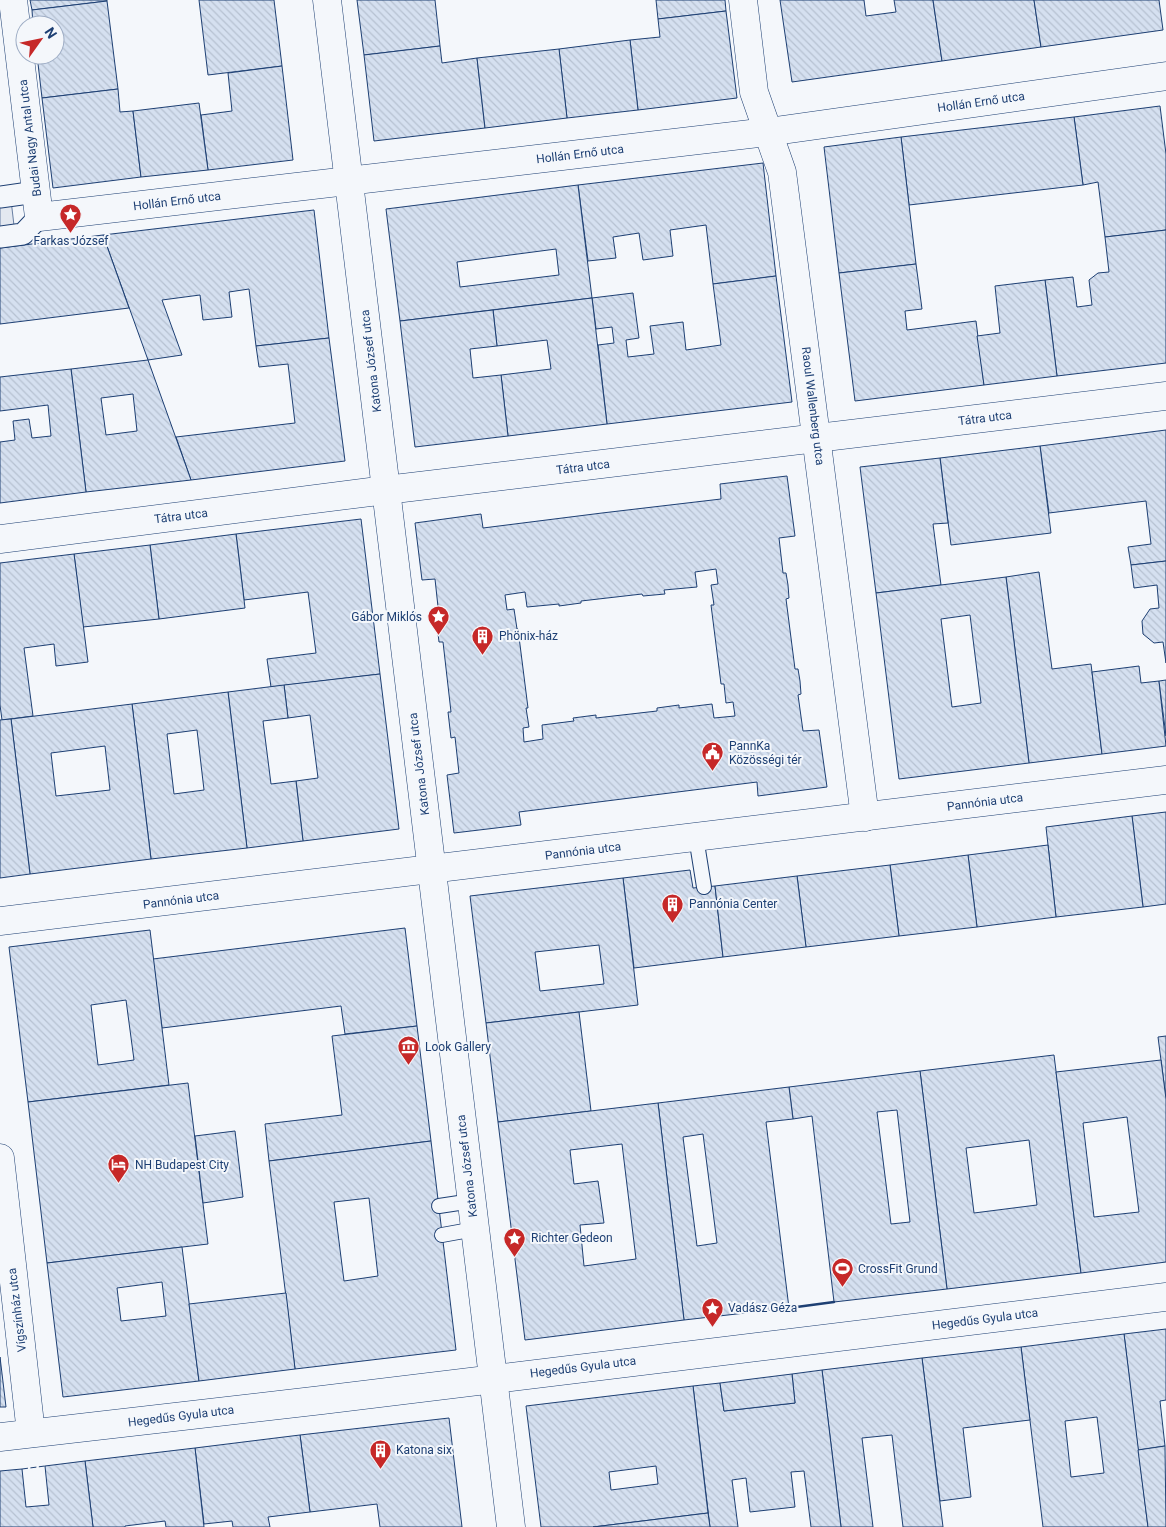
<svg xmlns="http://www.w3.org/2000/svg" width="1166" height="1527" font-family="Roboto,sans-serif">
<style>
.parking{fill:#e3e8f0;stroke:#687fa3}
.building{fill:url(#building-back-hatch);stroke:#1d3f73;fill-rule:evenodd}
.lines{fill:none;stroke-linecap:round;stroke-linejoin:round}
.service-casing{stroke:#1d3f73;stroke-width:16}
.pedestrian-casing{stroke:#1d3f73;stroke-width:23}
.minor-casing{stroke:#1d3f73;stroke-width:29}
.service{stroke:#f4f7fb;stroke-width:14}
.pedestrian{stroke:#f4f7fb;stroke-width:21}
.minor{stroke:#f4f7fb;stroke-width:28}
.fence{stroke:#1d3f73;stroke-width:1;stroke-dasharray:6 2.5;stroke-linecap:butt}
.wall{stroke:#1d3f73;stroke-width:2.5}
.labels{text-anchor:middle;stroke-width:4;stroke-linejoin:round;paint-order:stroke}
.street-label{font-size:12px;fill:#1d3f73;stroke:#f4f7fb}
.poi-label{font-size:12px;fill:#1d3f73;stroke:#f4f7fb;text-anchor:start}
</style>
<defs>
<pattern id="building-back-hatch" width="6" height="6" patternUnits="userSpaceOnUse" patternTransform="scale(1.25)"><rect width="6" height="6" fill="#d5e0f0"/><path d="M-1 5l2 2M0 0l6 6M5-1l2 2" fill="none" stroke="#b6c1d1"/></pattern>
</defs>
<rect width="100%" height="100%" fill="#f4f7fb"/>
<path class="parking" d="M11 200 15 234 0 236V201Z"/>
<g class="building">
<path d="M30 0H107V1L32 10Z"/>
<path d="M199 0H274L282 66 208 75Z"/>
<path d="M357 0H435L440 46 364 55Z"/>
<path d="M656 0H725L726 11 658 19Z"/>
<path d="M780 0H864L866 16 896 12 894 0H933L942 61 792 82Z"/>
<path d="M933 0H1034L1041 47 942 61Z"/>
<path d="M1034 0H1159L1163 30 1041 47Z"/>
<path d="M107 1 118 89 42 98 37 55H55V25H33L32 10Z"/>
<path d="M726 11 737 98 638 110 630 40 660 37 658 19Z"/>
<path d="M630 40 638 110 567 118 559 49Z"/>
<path d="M440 46 442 63 477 58 485 128 374 141 364 55Z"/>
<path d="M559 49 567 118 485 128 477 58Z"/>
<path d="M282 66 293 160 208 170 201 115 232 111 228 73Z"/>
<path d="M118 89 120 112 133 111 141 177 53 188 42 98Z"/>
<path d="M199 103 208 170 141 177 133 111Z"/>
<path d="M1160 106 1166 154V230L1105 237 1098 182 1083 185 1074 117Z"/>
<path d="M1074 117 1083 185 909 205 901 137Z"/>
<path d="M901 137 916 264 839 273 824 147Z"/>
<path d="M763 163 776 276 713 284 706 225 670 230 673 256 643 260 639 233 613 237 616 258 588 261 578 185Z"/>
<path d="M578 185 592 298 400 321 386 209ZM556 249 559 275 460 287 457 262Z"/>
<path d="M314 210 329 338 256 346 249 289 229 292 232 317 203 320 200 295 162 300 182 355 148 360 103 235Z"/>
<path d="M1166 230V363L1057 376 1045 280 1073 277 1077 307 1092 305 1089 280 1098 273 1109 272 1105 237Z"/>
<path d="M103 235 129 308 0 324V248Z"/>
<path d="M916 264 922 309 905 311 907 330 976 321 984 385 855 401 839 273Z"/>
<path d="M776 276 792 402 607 424 598 345 614 343 612 327 596 329 592 298 633 293 639 338 626 340 628 357 654 354 650 326 683 322 686 350 721 345 713 284Z"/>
<path d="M1045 280 1057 376 984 385 977 336 1000 333 995 286Z"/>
<path d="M592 298 607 424 508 436 501 375 551 369 547 340 497 346 493 310Z"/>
<path d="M493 310 497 346 470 349 473 378 501 375 508 436 415 447 400 321Z"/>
<path d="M329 338 345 461 191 480 176 437 295 423 288 364 259 367 256 346Z"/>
<path d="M148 360 191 480 86 492 71 369ZM133 394 137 431 106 435 101 398Z"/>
<path d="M71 369 86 492 0 503V442L15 440 13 421 29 419 32 438 51 436 48 405 0 411V377Z"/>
<path d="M1166 430V561L1131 565 1128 547 1151 544 1146 501 1049 513 1040 446Z"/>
<path d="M1040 446 1051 533 951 545 940 458Z"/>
<path d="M940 458 948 523 933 524 941 585 876 593 860 467Z"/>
<path d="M787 476 795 536 779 538 783 573H786L788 585 789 598 786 599 795 669H798L800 681 801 694 798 695 803 731 819 730 827 787 758 796 757 782 519 812 521 825 454 833 447 775 459 773 455 737 451 738 448 712H451L443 642H439L436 616H439L435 579 422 580 415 523 481 514 483 528 602 513 721 499 720 484ZM716 569 718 584 711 585 714 605H711L721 684H724L726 703 733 702 735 716 714 718 712 704 679 708V705L657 708V711L596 718V715L573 718 574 721 542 725 543 739 524 742 523 728 529 727 526 708H528L518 629H517L514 609 507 610 505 595 525 592 527 607 559 604V606L581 603V601L642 594 643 596 665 594 664 590 697 587 695 572Z"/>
<path d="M361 519 380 674 271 687 267 659 316 653 308 592 244 600 236 534Z"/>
<path d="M236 534 245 608 159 619 150 545Z"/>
<path d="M150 545 159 619 83 627 74 554Z"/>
<path d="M74 554 88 662 56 666 54 644 24 648 33 716 2 720 0 705V563Z"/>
<path d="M1166 561V663L1163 642 1154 643 1143 634 1142 621 1150 609 1159 608 1157 585 1134 588 1131 565Z"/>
<path d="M1039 572 1052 669 1091 664 1102 754 1029 763 1006 577Z"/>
<path d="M1006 577 1029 763 899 779 876 593ZM970 615 981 703 952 707 941 619Z"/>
<path d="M1139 666 1141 683 1159 681 1166 746 1102 754 1092 672Z"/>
<path d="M380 674 399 829 303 841 296 781 318 778 310 715 288 718 284 685Z"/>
<path d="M1166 680V736L1159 681Z"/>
<path d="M284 685 288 718 263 721 271 784 296 781 303 841 247 848 228 692Z"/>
<path d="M228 692 247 848 151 859 132 704ZM197 730 204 790 174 794 167 734Z"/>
<path d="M132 704 151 859 30 874 11 719ZM105 746 110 790 56 796 51 753Z"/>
<path d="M11 719 30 874 0 878V720Z"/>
<path d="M1166 812V904L1143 907 1132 816Z"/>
<path d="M1132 816 1143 907 1056 917 1046 827Z"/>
<path d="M1048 845 1056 917 977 927 968 855Z"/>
<path d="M968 855 977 927 899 936 890 865Z"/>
<path d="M890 865 899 936 806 947 797 876Z"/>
<path d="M690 870 693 888 715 886 723 957 634 968 623 878Z"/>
<path d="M797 876 806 947 723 957 715 886Z"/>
<path d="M623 878 638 1005 486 1023 470 896ZM599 945 604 984 540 991 535 952Z"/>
<path d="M405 928 417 1026 345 1034 341 1006 162 1028 153 959Z"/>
<path d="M150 930 169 1085 28 1102 9 947ZM126 1000 134 1060 98 1065 91 1005Z"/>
<path d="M579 1012 591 1111 498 1122 486 1023Z"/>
<path d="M417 1026 431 1141 269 1161 265 1124 342 1115 332 1036Z"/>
<path d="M1166 1036V1099L1158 1037Z"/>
<path d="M1054 1055 1081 1273 947 1289 920 1071ZM1029 1140 1037 1205 974 1213 966 1148Z"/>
<path d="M1161 1060 1166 1099V1262L1081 1273 1056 1072ZM1127 1117 1139 1212 1094 1217 1083 1123Z"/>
<path d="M920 1071 947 1289 834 1302 812 1116 793 1119 789 1087ZM897 1110 910 1222 891 1224 877 1112Z"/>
<path d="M188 1083 208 1244 47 1263 28 1102Z"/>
<path d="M789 1087 793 1119 766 1122 789 1308 684 1320 658 1103ZM703 1134 717 1243 697 1246 683 1137Z"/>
<path d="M658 1103 684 1320 525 1340 498 1122ZM622 1144 636 1259 584 1266 580 1225 604 1223 598 1181 574 1184 570 1150Z"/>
<path d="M235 1131 243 1197 203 1203 195 1136Z"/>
<path d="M431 1141 456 1350 295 1369 269 1161ZM369 1198 378 1276 344 1281 334 1202Z"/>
<path d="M182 1247 199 1381 63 1397 47 1263ZM162 1282 166 1316 121 1321 117 1288Z"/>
<path d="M286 1293 295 1369 199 1381 189 1304Z"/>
<path d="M1166 1329V1400L1160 1401 1165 1446 1138 1450 1124 1334Z"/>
<path d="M1124 1334 1148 1527H1043L1021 1347ZM1097 1417 1104 1473 1071 1477 1065 1421Z"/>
<path d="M1021 1347 1030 1420 963 1428 971 1497 940 1501 922 1358Z"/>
<path d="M0 1357 6 1407H0Z"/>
<path d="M922 1358 943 1527H903L892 1435 862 1438 873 1527H841L822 1370Z"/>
<path d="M822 1370 841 1527H811L804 1471 791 1472 795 1507 750 1512 746 1478 732 1480 738 1527H710L693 1386 720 1383 724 1411 795 1403 792 1374Z"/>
<path d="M792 1374 795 1403 724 1411 720 1383Z"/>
<path d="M693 1386 708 1513 593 1527H541L526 1406ZM656 1466 658 1484 611 1490 609 1472Z"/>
<path d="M449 1418 462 1527H380L377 1504 310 1512 300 1435Z"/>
<path d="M300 1435 310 1512 268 1517 270 1527H233L232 1521 204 1524 195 1448Z"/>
<path d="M1165 1446 1166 1527H1148L1138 1450Z"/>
<path d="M195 1448 204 1527H166L165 1521 125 1526V1527H93L85 1461Z"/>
<path d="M85 1461 93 1527H0V1471L22 1469 26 1507 49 1505 45 1466Z"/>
<path d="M708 1513 710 1527H593Z"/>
</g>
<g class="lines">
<defs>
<g id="service">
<path d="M696 837 704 887"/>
<path d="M439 1206 472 1201"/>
<path d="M442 1235 475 1229"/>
</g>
<g id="pedestrian">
<path d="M0 197 36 192"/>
<path d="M0 237 23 234 39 217"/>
</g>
<g id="minor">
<path d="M13 0 39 217 768 132 1166 76"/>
<path d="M327 0 511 1527"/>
<path d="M743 0 754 92 782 172 865 817"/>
<path d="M0 539 386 490 1166 396"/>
<path d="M0 921 1166 780"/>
<path d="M0 1158 31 1433"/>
<path d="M0 1437 322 1400 1166 1297"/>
</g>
</defs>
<use href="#service" class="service-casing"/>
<use href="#pedestrian" class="pedestrian-casing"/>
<use href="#minor" class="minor-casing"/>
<use href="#service" class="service"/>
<use href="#pedestrian" class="pedestrian"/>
<use href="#minor" class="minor"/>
<path class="fence" d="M22 1469 45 1466"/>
<path class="wall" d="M789 1308 834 1302"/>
</g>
<defs>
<symbol id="sight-pin" viewBox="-11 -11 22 30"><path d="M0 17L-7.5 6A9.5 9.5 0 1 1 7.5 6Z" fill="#c62828" stroke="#f4f7fb"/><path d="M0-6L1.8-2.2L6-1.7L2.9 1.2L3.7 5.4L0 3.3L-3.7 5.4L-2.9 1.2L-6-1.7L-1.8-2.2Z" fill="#fff"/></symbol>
<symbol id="building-pin" viewBox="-11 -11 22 30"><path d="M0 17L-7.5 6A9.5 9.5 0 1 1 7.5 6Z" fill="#c62828" stroke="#f4f7fb"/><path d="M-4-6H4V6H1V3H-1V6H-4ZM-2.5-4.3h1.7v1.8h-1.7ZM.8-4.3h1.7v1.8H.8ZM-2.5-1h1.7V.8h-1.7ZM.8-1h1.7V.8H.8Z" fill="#fff"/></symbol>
<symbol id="civic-pin" viewBox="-11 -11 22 30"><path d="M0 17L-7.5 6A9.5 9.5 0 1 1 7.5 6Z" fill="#c62828" stroke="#f4f7fb"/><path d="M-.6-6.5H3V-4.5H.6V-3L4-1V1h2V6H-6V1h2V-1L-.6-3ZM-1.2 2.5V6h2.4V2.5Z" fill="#fff"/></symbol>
<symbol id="museum-pin" viewBox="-11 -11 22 30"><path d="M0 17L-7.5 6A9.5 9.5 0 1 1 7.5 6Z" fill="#c62828" stroke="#f4f7fb"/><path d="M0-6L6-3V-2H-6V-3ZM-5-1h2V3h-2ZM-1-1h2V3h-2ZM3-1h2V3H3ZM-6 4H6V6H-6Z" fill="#fff"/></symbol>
<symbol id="hotel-pin" viewBox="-11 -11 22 30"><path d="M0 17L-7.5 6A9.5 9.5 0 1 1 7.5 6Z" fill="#c62828" stroke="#f4f7fb"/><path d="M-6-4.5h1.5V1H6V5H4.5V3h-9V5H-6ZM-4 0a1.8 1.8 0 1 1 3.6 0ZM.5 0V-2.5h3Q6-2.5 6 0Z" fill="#fff"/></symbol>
<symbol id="stadium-pin" viewBox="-11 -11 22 30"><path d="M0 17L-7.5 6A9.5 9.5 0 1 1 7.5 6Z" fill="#c62828" stroke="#f4f7fb"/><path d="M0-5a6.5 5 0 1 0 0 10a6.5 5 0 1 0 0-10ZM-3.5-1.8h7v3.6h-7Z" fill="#fff"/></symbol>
</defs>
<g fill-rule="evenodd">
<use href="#sight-pin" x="58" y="202" width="25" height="34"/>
<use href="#sight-pin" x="426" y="604" width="25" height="34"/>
<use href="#building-pin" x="470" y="624" width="25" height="34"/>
<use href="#civic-pin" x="700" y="740" width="25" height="34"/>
<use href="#building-pin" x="660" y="892" width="25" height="34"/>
<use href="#museum-pin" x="396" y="1034" width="25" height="34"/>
<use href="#hotel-pin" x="106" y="1152" width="25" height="34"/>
<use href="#sight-pin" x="502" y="1226" width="25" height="34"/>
<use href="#stadium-pin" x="830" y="1256" width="25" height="34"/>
<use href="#sight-pin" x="700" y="1296" width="25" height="34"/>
<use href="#building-pin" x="368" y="1438" width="25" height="34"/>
</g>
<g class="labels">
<g class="street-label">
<text transform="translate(981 102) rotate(-8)" y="4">Hollán Ernő utca</text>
<text transform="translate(30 138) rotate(-97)" y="4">Budai Nagy Antal utca</text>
<text transform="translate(580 154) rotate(-7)" y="4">Hollán Ernő utca</text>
<text transform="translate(177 201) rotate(-7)" y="4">Hollán Ernő utca</text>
<text transform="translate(371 361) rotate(-97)" y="4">Katona József utca</text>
<text transform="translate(813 406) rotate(83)" y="4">Raoul Wallenberg utca</text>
<text transform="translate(985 418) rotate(-7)" y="4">Tátra utca</text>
<text transform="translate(583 467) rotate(-7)" y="4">Tátra utca</text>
<text transform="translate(181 516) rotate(-7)" y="4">Tátra utca</text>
<text transform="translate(419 764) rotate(-97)" y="4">Katona József utca</text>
<text transform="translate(985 802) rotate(-7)" y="4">Pannónia utca</text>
<text transform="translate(583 851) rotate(-7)" y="4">Pannónia utca</text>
<text transform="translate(181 900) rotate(-7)" y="4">Pannónia utca</text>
<text transform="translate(467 1166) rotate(-97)" y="4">Katona József utca</text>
<text transform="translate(17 1310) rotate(-97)" y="4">Vígszínház utca</text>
<text transform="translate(985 1319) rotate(-7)" y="4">Hegedűs Gyula utca</text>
<text transform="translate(583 1367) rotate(-7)" y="4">Hegedűs Gyula utca</text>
<text transform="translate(181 1416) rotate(-7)" y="4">Hegedűs Gyula utca</text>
</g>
<g class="poi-label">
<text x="71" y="245" text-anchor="middle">Farkas József</text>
<text x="422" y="621" text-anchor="end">Gábor Miklós</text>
<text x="499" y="640">Phönix-ház</text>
<text x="729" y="750">PannKa<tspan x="729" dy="14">Közösségi tér</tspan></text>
<text x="689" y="908">Pannónia Center</text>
<text x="425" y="1051">Look Gallery</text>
<text x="135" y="1169">NH Budapest City</text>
<text x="531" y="1242">Richter Gedeon</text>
<text x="858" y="1273">CrossFit Grund</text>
<text x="728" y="1312">Vadász Géza</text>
<text x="396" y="1454">Katona six</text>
</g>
</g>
<g transform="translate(40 40) rotate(57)"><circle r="24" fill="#f4f7fb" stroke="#9eadc5"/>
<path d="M0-4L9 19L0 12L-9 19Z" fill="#c62828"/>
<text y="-8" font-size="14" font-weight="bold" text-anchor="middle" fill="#1d3f73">N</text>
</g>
</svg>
